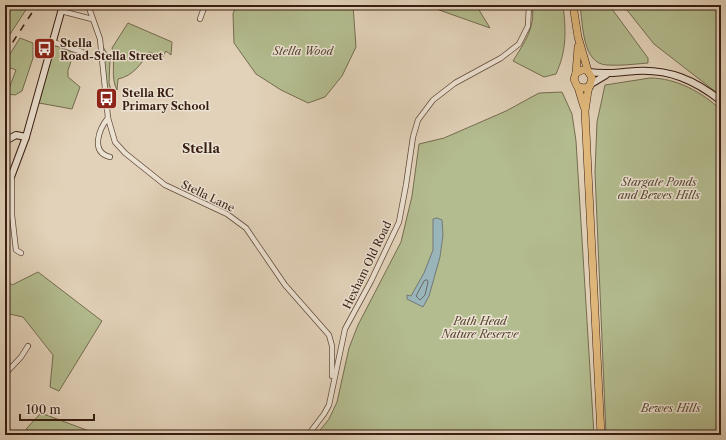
<svg xmlns="http://www.w3.org/2000/svg" width="726" height="440" font-family="'Libre Caslon Text',serif">
<style>
.green{fill:#b3bc8f;stroke:#756c50}
.water{fill:#99b5ba;stroke:#727877}
.lines{fill:none;stroke-linecap:round;stroke-linejoin:round}
.shore{stroke:#686966;stroke-width:1}
.street-casing{stroke:#624a3c;stroke-width:6}
.secondary-casing{stroke:#371d12;stroke-width:8}
.primary-casing{stroke:#371d12;stroke-width:8}
.street{stroke:#ece2d2;stroke-width:4.5}
.secondary{stroke:#ece2d2;stroke-width:6}
.primary{stroke:#e1b97c;stroke-width:7}
.rail{stroke:#371d12;stroke-width:1.5;stroke-dasharray:7 7;stroke-linecap:butt}
.labels{text-anchor:middle;stroke-width:3;stroke-linejoin:round;paint-order:stroke}
.poi-label{font-size:11px;font-weight:bold;fill:#371d12;stroke:#ece2d2;text-anchor:start}
.park-label{font-size:11px;font-style:italic;fill:#564531;stroke:#ece2d2}
.street-label{font-size:11px;fill:#371d12;stroke:#ece2d2}
.quarter-label{font-size:13px;font-weight:bold;fill:#371d12;stroke:#ece2d2}
</style>
<rect width="100%" height="100%" fill="#e2d2b9"/>
<filter id="stains"><feTurbulence type="fractalNoise" baseFrequency=".005" numOctaves="4"/><feColorMatrix values="0 0 0 0 .2 0 0 0 0 .09 0 0 0 0 .02 0 0 0 .5 -.17"/></filter>
<radialGradient id="worn" r=".72"><stop offset=".6" stop-color="#630" stop-opacity="0"/><stop offset="1" stop-color="#630" stop-opacity=".3"/></radialGradient>
<g class="green">
<path d="M8 5H29L5 42V10Z"/>
<path d="M236 5H353L356 47 342 76 325 97 308 103 281 90 256 74 234 43 233 14Z"/>
<path d="M425 5H476L490 28Z"/>
<path d="M532 5H563C566 30 567 50 556 74L544 77 513 61C524 43 536 27 532 5Z"/>
<path d="M580 5H609L648 58V63C635 64 621 66 607 65 582 64 583 24 580 5Z"/>
<path d="M623 5H721V96L654 44Z"/>
<path d="M128 23 172 42 171 55 166 51 162 58 149 52C141 64 133 76 118 79L117 90C110 77 116 62 112 48Z"/>
<path d="M20 38 33 43V58L22 91 15 95 7 94 16 70 11 68 5 76V62Z"/>
<path d="M54 45 74 53 68 70V77L80 87 72 109 39 103Z"/>
<path d="M102 45 110 59 109 83 114 100 107 98Z"/>
<path d="M650 78C676 78 702 92 721 110V435H606L595 172 597 122 605 85Z"/>
<path d="M562 92 572 114 576 141 594 435H316L329 419 337 402 349 348 358 325 401 242 412 196 419 144 444 138 506 111 539 93Z"/>
<path d="M38 272 102 321 59 391 50 387 53 355 23 317 5 313V278L12 285Z"/>
<path d="M41 413 89 431 90 435H35L26 429Z"/>
</g>
<path class="water" d="M437 218 442 220 443 235 440 257 429 296 423 307 407 299V295L411 296 424 273 433 250V219Z"/>
<g class="lines">
<path class="shore" d="M427 280 428 282 425 295 420 300 416 296 424 281Z"/>
<defs>
<g id="street">
<path d="M88 5 100 39 108 118 115 142 125 153 165 185 227 214 246 228 285 285 329 335 332 346V376"/>
<path d="M61 11 92 19"/>
<path d="M200 19 205 5"/>
<path d="M53 42 82 52"/>
<path d="M108 118C99 129 90 152 110 157"/>
<path d="M12 178V215L16 250 21 253"/>
<path d="M5 374 21 357 28 346"/>
<path d="M308 435 324 414 329 405 345 329 371 281 399 222 406 185 413 137 418 120 433 100 455 83 501 58 519 44 528 26 529 5"/>
</g>
<g id="secondary">
<path d="M589 72C608 75 618 72 636 71 669 69 695 80 721 101"/>
<path d="M591 84 606 75"/>
<path d="M5 141 16 135 26 137"/>
<path d="M5 193 26 137 63 5"/>
</g>
<g id="primary">
<path d="M573 5 578 37 588 71"/>
<path d="M576 73 578 47"/>
<path d="M590 86 584 88 577 86 574 79 576 73 582 70H587L592 78 588 91 585 111 601 435"/>
<path d="M578 87 584 107"/>
</g>
</defs>
<use href="#street" class="street-casing"/>
<use href="#secondary" class="secondary-casing"/>
<use href="#primary" class="primary-casing"/>
<use href="#street" class="street"/>
<use href="#secondary" class="secondary"/>
<use href="#primary" class="primary"/>
<path class="rail" d="M5 54 37 5"/>
</g>
<defs>
<symbol id="bus-square" viewBox="-11 -11 22 22"><rect x="-9" y="-9" width="18" height="18" rx="4" fill="#8f2418" stroke="#ece2d2"/><path d="M-5-6H5V4H4V6H2V4H-2V6H-4V4H-5ZM-3.5-4V0h7V-4ZM-3.5 1.2v1.5H-2V1.2ZM2 1.2v1.5H3.5V1.2Z" fill="#fff"/></symbol>
</defs>
<g fill-rule="evenodd">
<use href="#bus-square" x="32" y="36" width="25" height="25"/>
<use href="#bus-square" x="94" y="86" width="25" height="25"/>
</g>
<g class="labels">
<g class="poi-label">
<text x="60" y="47">Stella<tspan x="60" dy="13">Road-Stella Street</tspan></text>
<text x="122" y="97">Stella RC<tspan x="122" dy="13">Primary School</tspan></text>
</g>
<g class="park-label">
<text x="303" y="55">Stella Wood</text>
<text x="659" y="186">Stargate Ponds<tspan x="659" dy="13">and Bewes Hills</tspan></text>
<text x="480" y="325">Path Head<tspan x="480" dy="13">Nature Reserve</tspan></text>
<text x="671" y="412">Bewes Hills</text>
</g>
<g class="street-label">
<text transform="translate(208 196) rotate(26)" y="4">Stella Lane</text>
<text transform="translate(367 265) rotate(-64)" y="4">Hexham Old Road</text>
</g>
<g class="quarter-label">
<text x="201" y="153">Stella</text>
</g>
</g>
<rect width="726" height="440" fill="none" stroke="#e2d2b9" stroke-width="20"/>
<rect x="6" y="6" width="714" height="428" fill="none" stroke="#371d12" stroke-width="2"/>
<rect x="10" y="10" width="706" height="420" fill="none" stroke="#371d12"/>
<path d="M20 414v6h74v-6" fill="none" stroke="#371d12" stroke-width="2"/>
<text x="26" y="414" font-size="12" fill="#371d12" stroke="#ece2d2" stroke-width="3" paint-order="stroke">100 m</text>
<rect width="100%" height="100%" filter="url(#stains)"/>
<rect width="100%" height="100%" fill="url(#worn)"/>
</svg>
